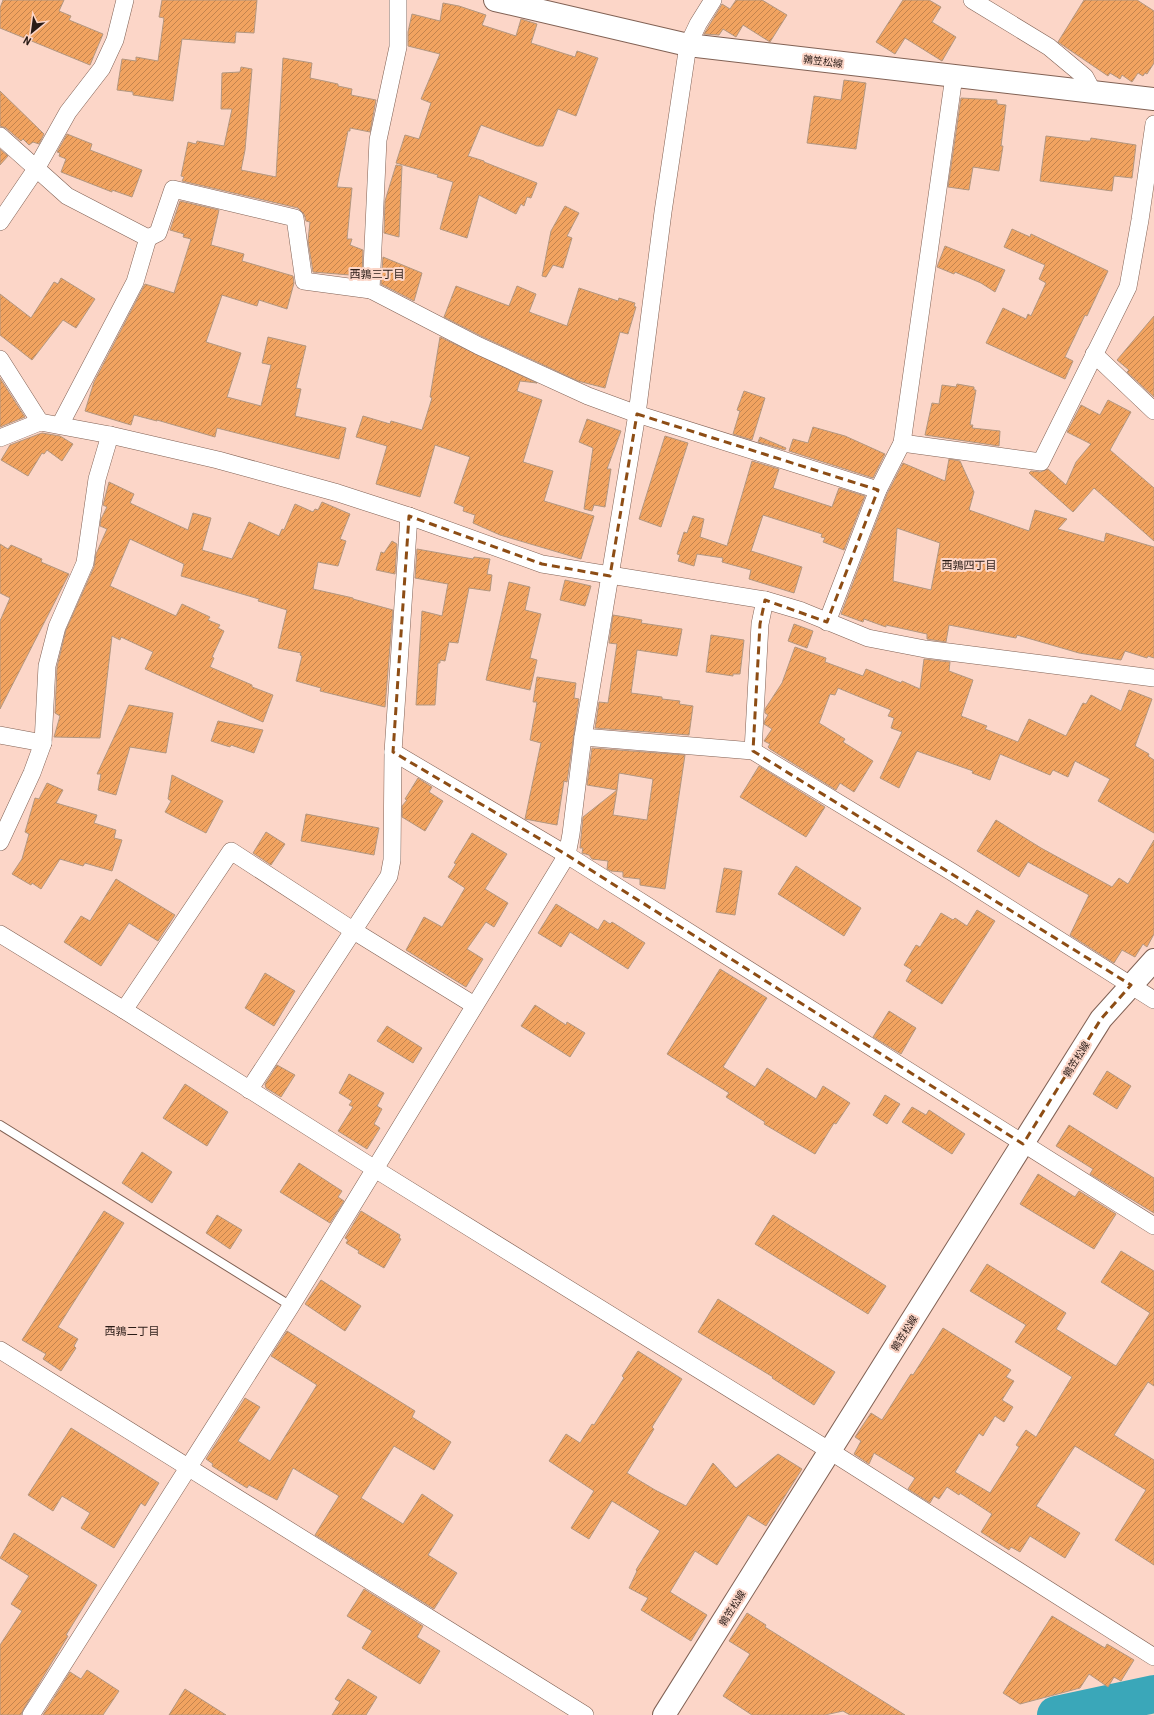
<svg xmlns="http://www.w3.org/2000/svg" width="1154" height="1715" font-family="'Roboto Condensed','Noto Sans JP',sans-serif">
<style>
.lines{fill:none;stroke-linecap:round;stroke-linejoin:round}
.river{stroke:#3aa7b9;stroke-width:38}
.building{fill:url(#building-hatch);stroke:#b39780;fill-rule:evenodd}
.service-casing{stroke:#816154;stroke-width:10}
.minor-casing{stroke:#816154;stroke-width:18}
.secondary-casing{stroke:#816154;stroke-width:24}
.service{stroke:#fff;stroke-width:8}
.minor{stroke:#fff;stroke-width:17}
.secondary{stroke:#fff;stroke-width:22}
.marked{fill:none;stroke:#8d4d15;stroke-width:3;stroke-dasharray:8 5;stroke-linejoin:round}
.labels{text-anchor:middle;stroke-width:4;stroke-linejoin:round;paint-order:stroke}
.street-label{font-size:10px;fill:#291b16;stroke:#fcd6c8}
.neighbourhood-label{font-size:11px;fill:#291b16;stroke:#fcd6c8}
</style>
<defs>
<pattern id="building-hatch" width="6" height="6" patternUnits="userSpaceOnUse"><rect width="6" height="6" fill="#f1a360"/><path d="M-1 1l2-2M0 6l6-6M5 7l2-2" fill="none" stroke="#c3844e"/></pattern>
</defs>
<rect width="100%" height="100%" fill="#fcd6c8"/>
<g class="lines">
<path class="river" d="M1056 1715 1154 1694"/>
</g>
<g class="building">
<path d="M3 0H64L59 11 71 16 69 20 103 34 90 65 0 28V8Z"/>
<path d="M162 0H257L254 33 236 32 235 43 182 39 173 101 133 95V92L117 90 122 59 136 61V57L158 61 164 18 159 17Z"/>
<path d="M736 0H762L787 15 770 42 743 25 736 37 723 29 719 35 704 34 722 4 730 9Z"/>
<path d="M903 0H929L941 7 932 22 956 37 942 61 905 38 895 54 876 42Z"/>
<path d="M1084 0H1137L1154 11V63L1147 74 1145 73 1143 76 1138 73 1132 82 1122 75 1120 79 1110 73 1108 76 1058 42Z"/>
<path d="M443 3 459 6 486 15 482 25 516 36 521 19 537 24 531 43 575 57 577 51 598 58 576 116 558 109 543 146H537L481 125 468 156 484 161V162L537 183 531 198 527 197 524 206 521 204 516 214 479 195 467 238 440 229 453 182 437 177 438 175 396 163 405 135 419 139 431 103 421 99 440 54 408 46V32L412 14 440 21Z"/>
<path d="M283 58 312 63 310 78 338 84V86L352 89 351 95 376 100 370 132 350 128V131H348L337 187 352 188 347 239H352L350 245 363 250 362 276 313 272 308 241 310 222 306 221 304 214 298 208 182 181 184 177 181 176 188 142 196 144 197 141 224 146 232 109H221L222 73 240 72 241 67 252 69 245 150 241 170 276 177Z"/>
<path d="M844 80 866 83 856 149 807 143 814 96 841 100Z"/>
<path d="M0 91 44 134 39 144 33 142 29 145 23 139 21 141 6 128 0 126Z"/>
<path d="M961 98 997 100V104L1006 105 1001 146H1003L999 171 973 167 969 190 948 187Z"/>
<path d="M67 134 92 144 90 150 142 170 132 197 112 190V192L61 172 66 159 59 156 60 153 57 152Z"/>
<path d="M1046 136 1086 141H1090L1091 138 1136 145 1132 178 1114 176 1112 191 1040 181Z"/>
<path d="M0 149 8 156 0 165Z"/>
<path d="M396 165 402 166 399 237 384 233 385 201Z"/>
<path d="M180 201 219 210 211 245 244 254 242 261 293 276 294 283 287 309 259 300 257 306 222 295 206 342 241 353 227 397 261 406 271 365 262 363 268 337 306 346 296 388 301 389 295 416 346 428 339 459 217 428 215 437 157 420V421L134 415 131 425 85 411 94 382 145 284 174 293 191 239 183 237 184 234 170 230Z"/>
<path d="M565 206 579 213 567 236 572 238 563 268 553 265 546 277 542 276 551 231Z"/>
<path d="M1012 229 1030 237 1031 234 1108 271 1087 316 1085 315 1065 357 1073 361 1065 379 986 343 1003 308 1026 319 1028 314 1031 316 1046 283 1039 279 1045 265 1004 247Z"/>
<path d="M945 246 1005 270 995 292 981 283 955 272 954 274 937 267Z"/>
<path d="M383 257 422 273 414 301 381 284Z"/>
<path d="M61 278 95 299 76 328 63 320 32 360 0 335V294L31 318 54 282 58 284Z"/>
<path d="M456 286 509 306 517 286 536 294 529 312 567 326 579 288 618 301 619 298 635 303 634 306 636 307 628 334 620 332 605 388 578 381 483 337 444 317Z"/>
<path d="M1154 316V397L1127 372 1129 370 1117 360Z"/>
<path d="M440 337 537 383 520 381 517 391 542 400 523 462 553 471 544 501 594 516 581 559 500 535 473 523 475 515 463 511 464 507 454 503 470 457 435 445 420 497 376 484 387 446 356 437 363 416 390 424 391 421 422 430 432 398 430 397Z"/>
<path d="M0 378 25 417 0 427Z"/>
<path d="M957 384 974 387V390H976L970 425H973L972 428 1000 431 999 446 925 435 932 403 939 404 942 385 956 387Z"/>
<path d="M744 391 765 398 752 440 733 434 740 411 737 410Z"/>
<path d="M1108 400 1131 412 1110 450 1154 488V541L1094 488 1073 512 1029 473 1031 471 1040 472 1048 469 1066 485 1076 462 1091 444 1067 432 1081 405 1100 415Z"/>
<path d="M587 419 621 431 607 469H611L605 507 594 505 592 511 584 509 593 448 579 442Z"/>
<path d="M813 427 845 436 885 454 873 478 789 451 793 439 808 443Z"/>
<path d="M42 433 60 436 73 444 62 461 47 450 44 454 42 453 28 476 1 460 10 445Z"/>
<path d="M665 436 688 443 661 527 639 519Z"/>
<path d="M760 437 786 448 785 450 758 442Z"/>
<path d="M949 459 960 461 974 492 969 510 1029 531 1035 510 1067 519 1058 529 1104 542 1106 533 1154 547V658L1148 656 1147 658 1125 651 1121 660 1079 653 1017 635 1016 638 949 625 946 642 927 639V634L886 625V627L864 619 863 622 841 614 887 494 903 463 945 481ZM897 528 940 543 931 590 893 581Z"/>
<path d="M752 461 779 469 773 488 832 507 839 488 865 496 844 550 823 542 825 538 821 537 822 534 763 515 751 551 802 567 794 593 749 579 751 570 722 562 723 558 697 554 694 566 678 561 680 555 677 554 684 532 687 533 693 516 704 519 700 537 727 546Z"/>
<path d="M109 482 134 494 130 503 188 530 193 513 211 518 202 550 232 559 249 522 279 536 282 529 284 530 295 504 313 512 315 509 318 510 322 502 350 514 340 539 346 541 338 566 318 562 313 589 353 598V599L393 610 385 707 320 691 321 688 296 681 302 656 300 655 301 653 278 648 287 610 258 601 259 599 181 576 184 564 130 539 110 586 176 616 182 604 210 617 208 620 220 625 218 628 224 631 212 657 214 658 210 667 252 685V687L273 695 263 722 145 669 153 652 121 637 120 640 112 636 100 738 54 737 60 716 55 713 57 667 66 630 94 567 96 554 107 529 100 526 101 519 107 507 103 505Z"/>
<path d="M392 541 397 544 395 574 376 570 381 552 384 553Z"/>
<path d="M0 544 8 549 11 545 42 559 41 562 69 574 0 709V621L10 598 0 593Z"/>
<path d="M417 549 473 559 474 557 490 559 487 574 492 575 490 591 469 588 458 643 449 642 445 661 440 660V663H438L435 705H416L422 611 442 616 448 584 415 578Z"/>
<path d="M565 580 591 586 585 606 560 600Z"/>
<path d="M509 582 530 587 525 610 541 614 530 658 537 660 530 690 486 680Z"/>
<path d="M613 615 642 620 641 623 682 629 677 656 637 650 631 693 662 697V699L680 701 679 704 693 706 689 735 595 728 599 702 608 703 617 644 609 643Z"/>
<path d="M794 624 813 631 807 648 788 641Z"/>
<path d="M711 635 744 640 740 674H733V676L706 672Z"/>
<path d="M795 647 826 658 825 662 863 676 866 669 901 683 902 681 920 689 924 659 950 662 949 671 973 680 961 716 987 726 985 729 1018 742 1029 719 1066 736 1083 703 1086 704 1091 695 1121 711 1129 690 1152 699 1135 746 1149 754 1148 756 1154 760V833L1098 801 1110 779 1075 761 1068 777 1053 770 1050 775 1000 754 990 780 972 773 973 771 917 751 899 788 880 778 902 732 891 728 894 718 888 716 891 710 838 688 835 695 830 694 819 723 845 739 843 742 873 761 854 792 840 783 836 790 770 749 768 747 770 744 764 741 772 729 764 724 765 720 768 715 765 713V709L782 683Z"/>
<path d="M537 677 576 683 574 698 579 699 567 782 564 781 557 825 525 819 541 743 530 740 537 702H533Z"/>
<path d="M129 705 173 713 166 753 130 747 116 795 98 790 101 774H97Z"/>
<path d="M218 721 263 730 254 753 231 745 230 747 211 741Z"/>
<path d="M592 748 685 755 665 889 640 885V879L623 877V872L611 871 607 869 608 861 592 859 589 855 582 853 583 848H580L583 817 617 790 613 815 647 820 653 779 619 773 617 790 587 785Z"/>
<path d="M759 766 825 807 806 837 740 797Z"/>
<path d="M172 775 223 801 206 833 165 812 171 801 168 799Z"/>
<path d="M418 778 432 787 429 792 443 801 425 831 402 817V806L407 800 405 799Z"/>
<path d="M47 783 63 790 56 803 97 815 94 823 116 830 114 838 122 840 112 871 85 863 83 866 60 859 41 889 32 883 31 885 12 874 22 859 29 834 25 832 35 798 39 799Z"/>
<path d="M306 814 379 828 374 855 301 841Z"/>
<path d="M996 820 1041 848 1112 887 1119 878 1128 884 1154 840V934L1147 947 1143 944 1135 957 1122 950 1114 963 1070 935 1089 895 1028 862 1019 877 977 851Z"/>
<path d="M266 832 285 844 271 865 253 853Z"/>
<path d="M472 833 507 854 485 889 508 903 494 927 486 922 467 949 483 959 466 987 406 950 424 917 442 927 465 888 448 877 456 864 454 863Z"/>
<path d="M796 866 861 908 844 936 778 894Z"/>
<path d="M724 868 742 871 735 915 716 912Z"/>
<path d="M116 879 175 915 158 941 129 923 101 966 64 942 81 916 90 921Z"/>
<path d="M556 904 598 930 604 920 610 924 612 922 645 943 628 969 570 932 561 947 538 933Z"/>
<path d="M977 910 995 921 942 1004 906 981 912 970 904 965 916 945 920 947 941 913 953 920 955 918 967 926Z"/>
<path d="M720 969 767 998 723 1067 755 1087 767 1068 816 1099 823 1086 850 1103 836 1124 834 1123 815 1154 764 1124 765 1122 726 1097 729 1093 667 1054Z"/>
<path d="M265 973 295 991 274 1026 245 1008Z"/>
<path d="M535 1005 566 1025 567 1022 585 1033 570 1057 521 1026Z"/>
<path d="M889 1011 916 1028 901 1054 873 1037Z"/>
<path d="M387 1026 422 1048 413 1063 377 1041Z"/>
<path d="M277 1065 295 1075 281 1097 266 1088 265 1084Z"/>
<path d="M1107 1071 1131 1086 1117 1109 1093 1094Z"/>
<path d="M349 1074 384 1093 377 1106 382 1109 374 1124 380 1128 367 1149 338 1131 353 1107 349 1105 352 1101 339 1093Z"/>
<path d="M185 1084 228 1112 207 1146 163 1118Z"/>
<path d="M885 1095 900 1104 887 1124 873 1115Z"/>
<path d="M912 1107 926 1115 929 1110 965 1134 952 1154 902 1122Z"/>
<path d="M1069 1125 1154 1178V1213L1090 1174 1093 1169 1056 1146Z"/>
<path d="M142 1152 172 1172 152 1203 122 1183Z"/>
<path d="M299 1163 342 1191 338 1197 344 1201 330 1223 280 1192Z"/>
<path d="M1038 1174 1075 1197 1079 1191 1116 1214 1094 1249 1020 1204Z"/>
<path d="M104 1211 124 1223 58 1327 78 1339 74 1346 76 1348 61 1371 43 1359 46 1354 22 1340Z"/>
<path d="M361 1211 400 1235 399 1238 401 1239 384 1268 358 1253 359 1251 346 1243 348 1240 345 1238Z"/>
<path d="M217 1215 242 1230 230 1249 206 1233Z"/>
<path d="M773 1215 886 1286 868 1314 755 1244Z"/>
<path d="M1121 1251 1154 1271V1386L1148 1382 1114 1435 1154 1460V1565L1115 1540 1146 1490 1075 1446 1036 1506 1080 1533 1065 1558 1030 1536 1020 1552 1011 1547 1009 1550 981 1532 992 1514 960 1493 959 1495 947 1487 939 1499 934 1496 930 1503 908 1489 915 1478 874 1453 869 1464 854 1454 861 1441 855 1437 871 1413 882 1420 911 1374 913 1375 943 1328 1011 1370 1006 1377 1014 1381 1002 1400 1013 1407 1004 1422 995 1416 983 1436 979 1433 955 1472 990 1493 1019 1447 1016 1445 1026 1430 1036 1437 1072 1377 1015 1342 1026 1325 970 1291 987 1264 1066 1313 1056 1329 1116 1366 1150 1313 1101 1282Z"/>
<path d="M321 1280 361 1306 345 1331 305 1304Z"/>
<path d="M718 1299 835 1372 814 1405 772 1378 773 1377 698 1332Z"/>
<path d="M287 1331 415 1411 412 1417 451 1442 434 1470 394 1446 361 1498 403 1524 422 1494 453 1515 428 1555 457 1573 434 1609 315 1535 339 1496 293 1468 277 1500 249 1485 247 1488 212 1466 213 1464 206 1459 245 1398 260 1407 238 1441 270 1461 317 1385 271 1356Z"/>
<path d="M638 1351 682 1379 652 1427 654 1429 627 1473 655 1490 686 1506 713 1463 736 1488 778 1454 802 1469 766 1526 748 1515 717 1565 695 1551 670 1592 707 1615 691 1641 641 1610 648 1598 629 1588 637 1571 636 1570 660 1531 612 1501 589 1539 571 1528 594 1491 549 1461 566 1434 580 1443 592 1424 594 1425 624 1378 622 1376Z"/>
<path d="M71 1428 159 1483 145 1506 141 1503 114 1548 81 1528 90 1513 62 1496 53 1511 28 1495Z"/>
<path d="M14 1533 97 1585 66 1635 68 1636 23 1710 21 1715H0V1645L22 1611 11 1604 29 1576 0 1558Z"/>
<path d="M364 1589 423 1626 417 1637 440 1651 420 1684 362 1648 372 1631 347 1616Z"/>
<path d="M747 1613 766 1625 765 1627 905 1715H850L843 1711 825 1715H752L723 1696 750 1654 729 1641Z"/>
<path d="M1052 1616 1105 1648 1107 1644 1134 1660 1121 1681 1114 1677 1108 1687 1089 1674 1080 1688 1020 1704 1003 1693Z"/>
<path d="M87 1670 119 1691 103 1715H43L70 1672 81 1679Z"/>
<path d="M348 1679 377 1697 366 1715H332L340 1702 335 1699Z"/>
<path d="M185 1689 226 1715H169Z"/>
</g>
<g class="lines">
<defs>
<path id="service" d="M0 1125 291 1306"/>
<g id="minor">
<path d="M398 0V47L378 140 371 290 479 346 588 396 637 414 878 490"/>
<path d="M972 0 1049 47 1085 77 1093 92"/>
<path d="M0 136 67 196 148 238 135 282 60 425"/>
<path d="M0 222 36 169 68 112 102 68 115 40 125 0"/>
<path d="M148 238 158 233 173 189 295 218 304 281 371 290"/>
<path d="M1094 354 1154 411"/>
<path d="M0 359 40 422"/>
<path d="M0 438 40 422 110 435 218 460 338 493 409 516 542 564 765 600 802 611 868 638 925 649 1154 678"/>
<path d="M902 443 1041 462 1128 287 1140 220 1154 124"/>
<path d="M827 622 878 490 902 443 954 76"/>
<path d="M0 735 43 743"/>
<path d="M583 737 753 751 952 872 1154 1000"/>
<path d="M753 751 760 624 765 600"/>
<path d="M393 752 567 855 1154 1226"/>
<path d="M0 842 32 773 43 743 47 666 57 627 85 563 97 479 110 435"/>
<path d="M0 934 124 1010 375 1169 830 1451 1154 1657"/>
<path d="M124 1010 231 851 354 931 474 1005"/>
<path d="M249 1090 389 876 392 860 393 752 409 516"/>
<path d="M0 1350 585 1715"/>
<path d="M31 1715 291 1306 567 855 571 834 583 737 637 414 663 212 688 45 698 24 713 0"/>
</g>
<g id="secondary">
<path d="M495 0 688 45 1154 99"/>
<path d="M664 1715 1101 1019 1154 960"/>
</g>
</defs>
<use href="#service" class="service-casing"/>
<use href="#minor" class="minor-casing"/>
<use href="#secondary" class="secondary-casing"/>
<use href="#service" class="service"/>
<use href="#minor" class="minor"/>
<use href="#secondary" class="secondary"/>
</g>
<path class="marked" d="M637 414 878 490 827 622 765 600 760 624 753 751 1131 985 1101 1019 1023 1144 567 855 393 752 409 516 542 564 610 576Z"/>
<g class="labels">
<g class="street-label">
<text transform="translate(823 61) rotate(7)" y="4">鶉笠松線</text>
<text transform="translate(1076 1059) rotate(-58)" y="4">鶉笠松線</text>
<text transform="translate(904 1333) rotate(-58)" y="4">鶉笠松線</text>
<text transform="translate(732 1608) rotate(-58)" y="4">鶉笠松線</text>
</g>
<g class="neighbourhood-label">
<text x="377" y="278">西鶉三丁目</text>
<text x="969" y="569">西鶉四丁目</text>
<text x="132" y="1335">西鶉二丁目</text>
</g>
</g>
<g transform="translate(32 32) rotate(209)" stroke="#fcd6c8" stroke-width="3" paint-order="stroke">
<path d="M0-3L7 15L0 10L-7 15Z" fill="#291b16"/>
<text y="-6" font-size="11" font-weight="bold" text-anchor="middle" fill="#291b16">N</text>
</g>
</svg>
